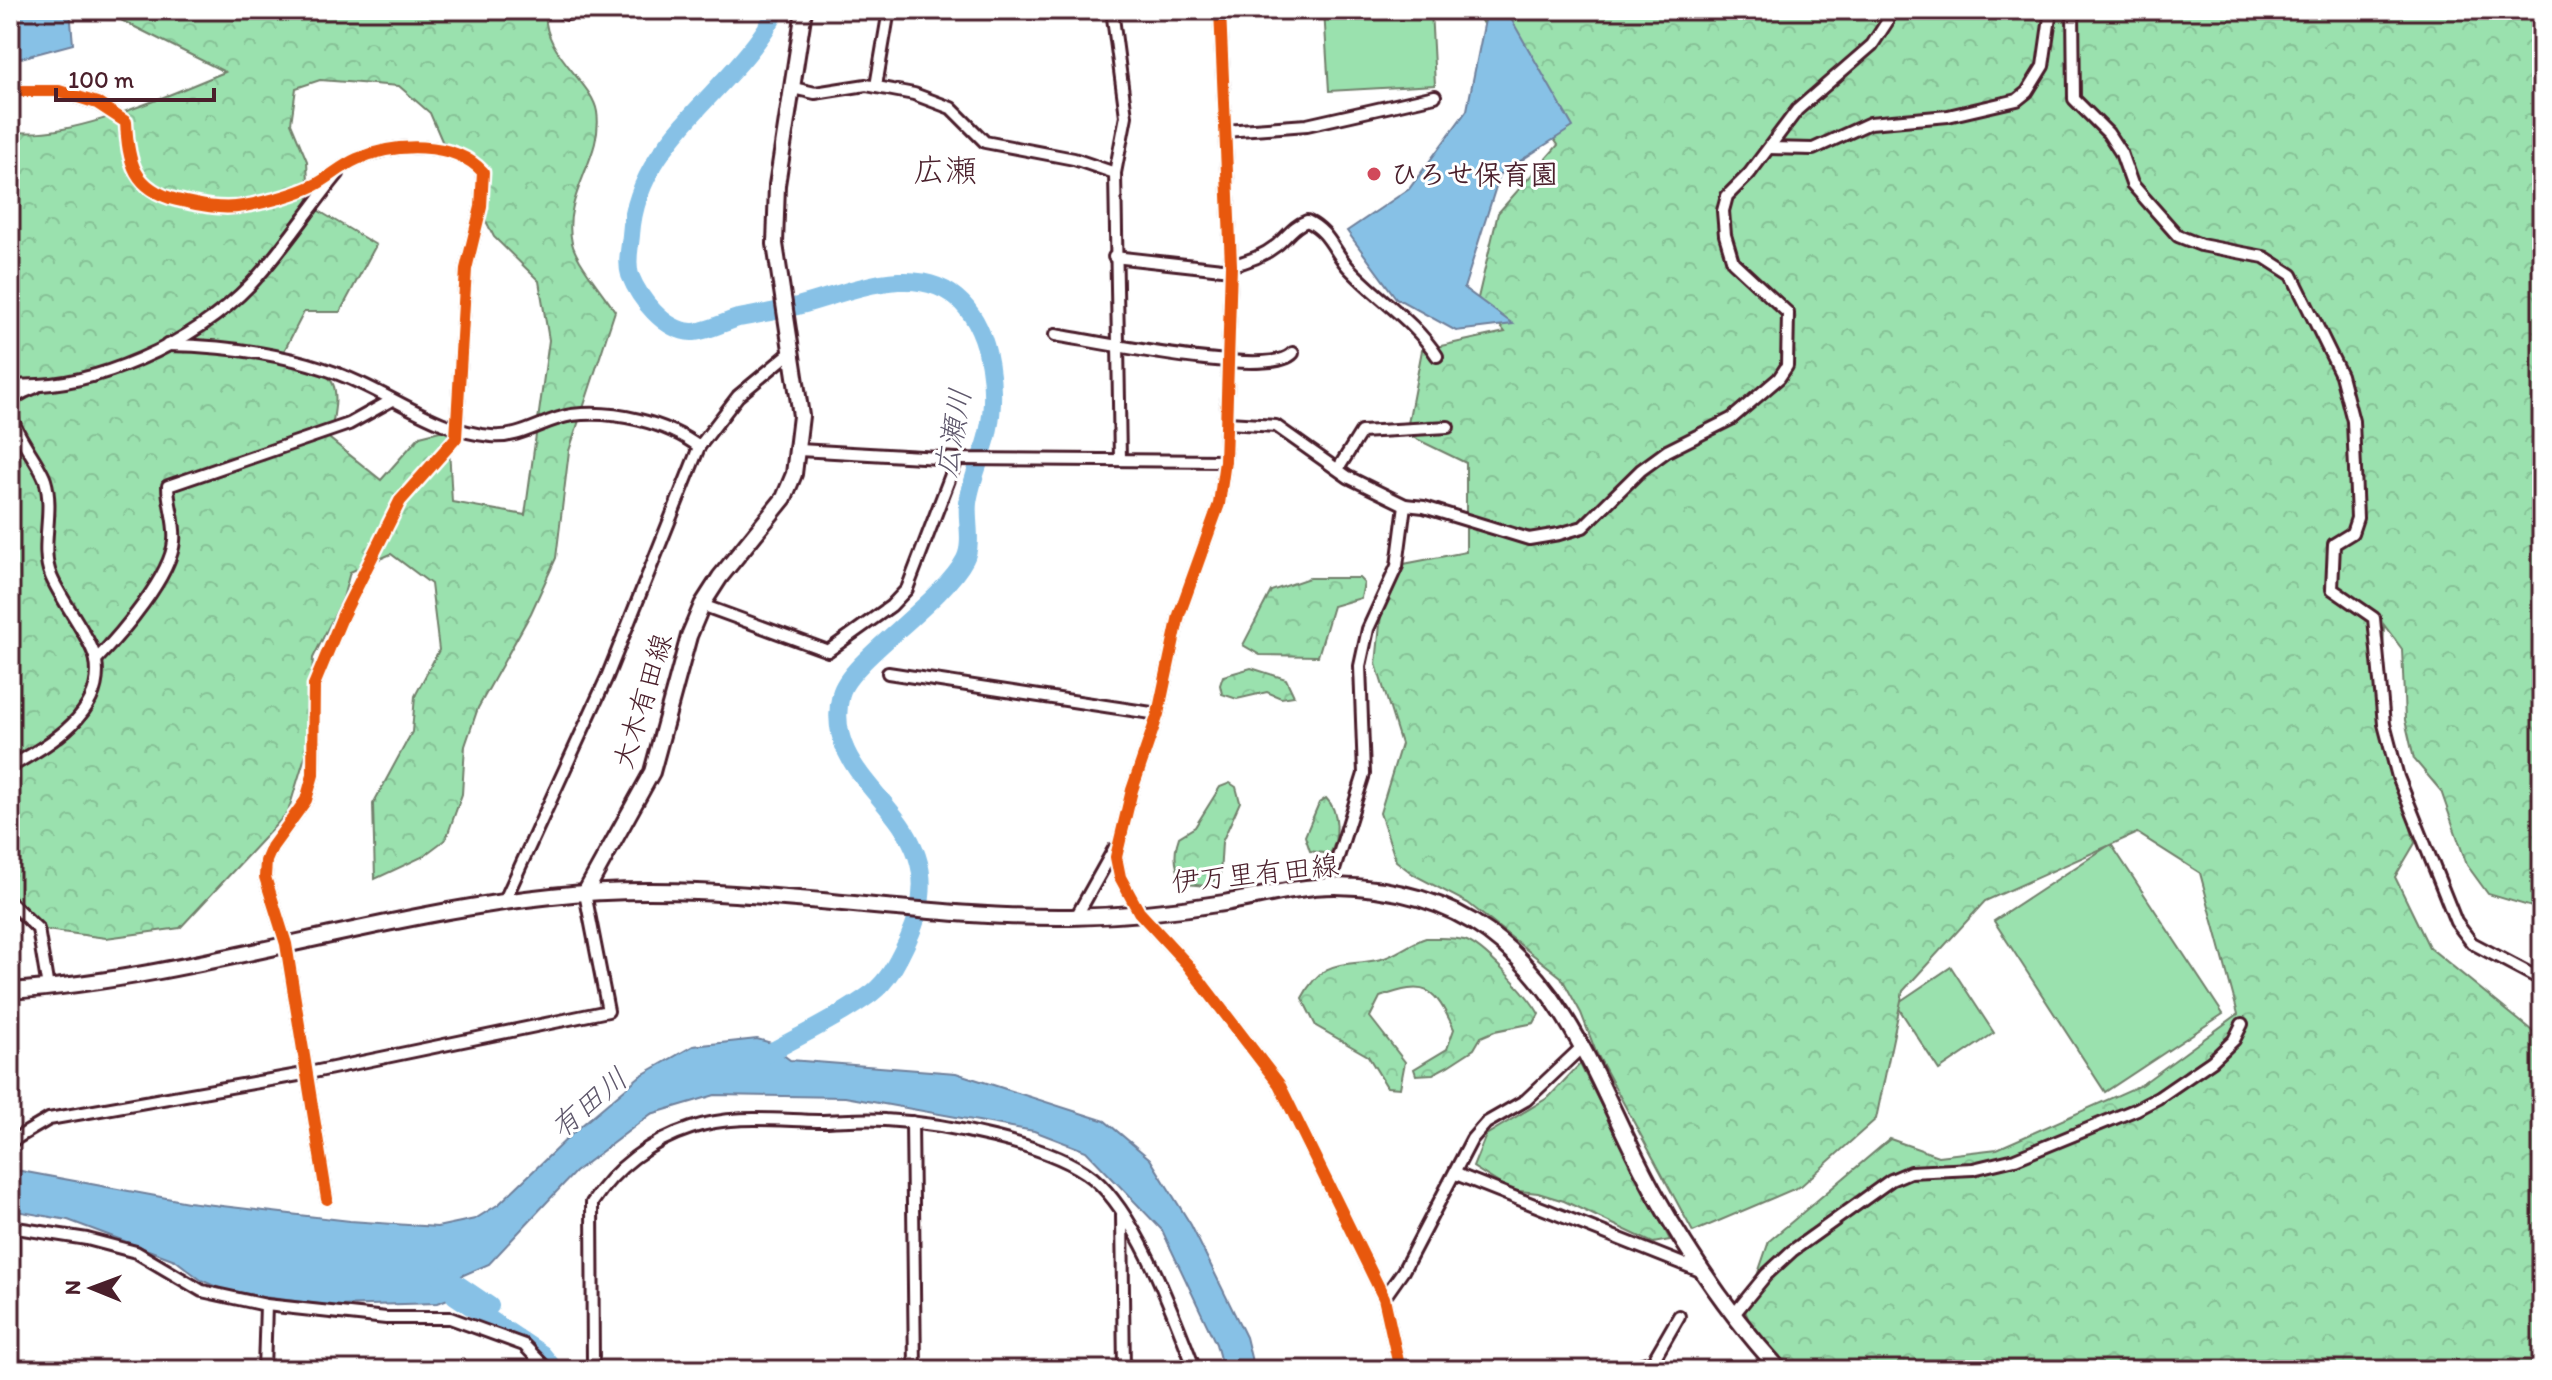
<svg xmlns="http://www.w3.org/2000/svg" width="2552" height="1380" font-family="Itim,'Klee One',sans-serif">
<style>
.green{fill:#9ae1ae;stroke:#72806c;stroke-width:2}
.forest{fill:url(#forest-crowns);stroke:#72806c;stroke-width:2;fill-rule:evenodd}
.water{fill:#87c1e6;stroke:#6f809b;stroke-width:2}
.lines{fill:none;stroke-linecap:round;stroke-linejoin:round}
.river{stroke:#87c1e6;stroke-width:18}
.minor-casing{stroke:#4a1f2b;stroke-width:16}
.major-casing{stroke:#4a1f2b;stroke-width:20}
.minor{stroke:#fff;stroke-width:10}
.major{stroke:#fff;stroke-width:14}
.cycleway-casing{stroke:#fff;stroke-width:17}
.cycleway{stroke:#e8590c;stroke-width:12}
.poi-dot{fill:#d1495b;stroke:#fff;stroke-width:3}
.labels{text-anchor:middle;stroke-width:6;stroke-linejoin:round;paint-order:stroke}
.poi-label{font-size:28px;font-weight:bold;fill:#4a1f2b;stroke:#fff;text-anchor:start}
.street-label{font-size:28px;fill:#4a1f2b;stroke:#fff}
.water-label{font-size:30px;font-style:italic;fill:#5f586c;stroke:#fff}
.quarter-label{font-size:32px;fill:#4a1f2b;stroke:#fff}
</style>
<defs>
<pattern id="forest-crowns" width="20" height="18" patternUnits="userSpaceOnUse" patternTransform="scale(2)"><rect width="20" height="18" fill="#9ae1ae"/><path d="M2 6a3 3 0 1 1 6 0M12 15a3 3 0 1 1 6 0" fill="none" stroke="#86c196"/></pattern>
</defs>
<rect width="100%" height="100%" fill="#fff"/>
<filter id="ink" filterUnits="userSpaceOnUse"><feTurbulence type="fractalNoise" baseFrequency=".0125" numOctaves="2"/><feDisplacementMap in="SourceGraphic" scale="16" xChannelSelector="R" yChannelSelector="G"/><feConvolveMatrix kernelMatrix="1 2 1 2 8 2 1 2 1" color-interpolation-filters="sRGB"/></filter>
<g filter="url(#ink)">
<g class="green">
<path d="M1324 10H1431L1435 85 1329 91Z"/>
<path d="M2111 844 2223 1014 2105 1092 1994 921Z"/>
<path d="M1951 967 1994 1033 1939 1070 1896 1004Z"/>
</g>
<g class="forest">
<path d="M101 10H546C540 52 592 81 597 112 604 157 561 196 572 243 576 261 604 294 615 311L569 451 556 558 531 613 478 708 465 746 462 794 446 839 422 857 375 879 373 804 412 732 415 696 439 650 431 584 391 554 350 572 343 598 313 658 306 753 288 812 180 928 106 938 46 930 10 914V131C68 142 170 94 225 72ZM320 80 399 86 430 113 442 141 490 170 485 219 494 237 539 281 549 340 525 515 452 502 448 429 420 436 381 480 330 439C341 376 340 380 284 351L304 312H340L376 245 309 205 307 161 291 123 296 88Z"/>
<path d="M1475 10H2542V910L2488 894 2467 865 2441 791 2414 759 2405 720 2402 649 2384 625 2381 721 2415 843 2395 877 2429 947 2542 1039V1370H1770L1745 1311 1769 1241 1890 1139 1938 1156 1997 1149 2141 1085 2238 1014 2200 873 2137 833 1985 901 1903 991 1876 1119 1801 1186 1693 1232 1596 1052 1581 1013 1561 977 1468 903 1414 875 1396 861 1380 813 1401 744 1376 664 1383 595 1404 564 1466 552V463L1406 434 1422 350 1505 332 1478 298 1498 213 1558 145 1523 94Z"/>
<path d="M1309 578H1359L1364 583 1361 598 1333 606 1318 656 1260 655 1243 645 1271 591Z"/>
<path d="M1251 668 1286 679 1294 696 1281 698 1267 692 1237 699 1222 694 1220 685 1223 676Z"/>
<path d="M1230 783 1236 787 1240 802 1222 842 1220 876 1206 886 1186 884C1174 870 1173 854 1179 837L1195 827 1220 787Z"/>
<path d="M1326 798C1340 812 1339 838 1330 854L1310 851 1305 836 1319 803Z"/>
<path d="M1426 938C1438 938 1452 937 1464 940 1483 945 1529 996 1539 1014L1534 1023 1495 1031 1481 1037 1474 1049 1448 1066 1433 1074 1416 1075 1414 1069 1447 1049 1454 1029C1434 987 1427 980 1380 997L1370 1017 1405 1062 1400 1088 1387 1087 1368 1056 1316 1026 1302 998C1325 955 1344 968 1381 959 1395 956 1410 943 1426 938Z"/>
<path d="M1580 1064 1670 1240 1653 1243 1564 1201 1538 1193 1510 1190 1473 1167 1486 1135 1549 1097Z"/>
</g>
<g class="water">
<path d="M10 10H70L73 44 10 61Z"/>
<path d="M1487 10H1506L1573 127 1500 174 1464 288 1513 324 1456 331 1396 298 1347 231 1409 189 1467 110Z"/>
<path d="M757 1039 786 1047 782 1054 790 1060 956 1073 1105 1121 1150 1159 1191 1225 1246 1337 1254 1370H1223L1216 1344 1162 1230 1086 1151 1034 1131 845 1097 715 1095 651 1114 575 1172 489 1264 452 1280 450 1288 455 1296 438 1303 335 1306 230 1293 201 1280 175 1260 68 1220 10 1210V1169L188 1202 350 1221 437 1227 475 1219 499 1204 575 1131 640 1076 693 1046Z"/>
</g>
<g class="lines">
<g class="river">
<path d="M760 1058C797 1037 838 1018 872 993 890 979 898 960 908 940 967 814 816 794 841 694 848 662 943 602 965 559 973 543 966 520 968 503 971 479 983 456 988 433 997 393 992 334 962 303 920 259 850 292 801 305 781 311 759 314 738 318 724 322 706 332 692 332 664 331 639 298 630 275 626 261 630 248 631 235 637 138 736 90 777 10"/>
<path d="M429 1272 453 1281 490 1306 455 1296 542 1354 555 1370"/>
</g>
<defs>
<g id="minor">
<path d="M555 10 568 14 569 10"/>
<path d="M1112 10 1126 116 1115 173 1120 459"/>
<path d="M1220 10 1231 265 1225 461 1219 504 1179 615 1158 714 1132 790 1116 857 1120 877 1139 912 1187 964 1279 1084 1384 1298 1400 1370"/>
<path d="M2073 10 2074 99 2108 133 2121 153 2132 184 2178 236 2201 245 2264 257 2292 275 2341 375 2353 421 2357 518 2352 533 2334 544 2332 589 2374 618 2384 724 2398 777 2456 922 2472 943 2542 980"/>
<path d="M876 86 889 10"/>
<path d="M793 88 815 93 866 85 914 94 951 108 985 142 1074 159 1115 173"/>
<path d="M10 91H59L97 103 126 122C128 163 134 189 177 200 199 205 221 210 244 206 266 202 294 195 315 185 329 178 341 166 357 159 394 143 454 140 483 172L481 207 466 269 456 438 400 501 343 615 314 685 313 775 306 800 272 847 266 861 265 877 286 944 327 1199"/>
<path d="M1225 131 1307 125 1435 96"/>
<path d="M1769 148 1813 149 1870 123 1948 116 2017 100 2027 92 2043 66 2051 10"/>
<path d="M1114 257 1231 270"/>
<path d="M1231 265C1248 262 1263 256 1277 245 1288 236 1293 226 1307 221 1329 231 1333 250 1348 267 1377 299 1413 319 1437 356"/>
<path d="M1055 335C1094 341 1271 379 1293 353"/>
<path d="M167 345C233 346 301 355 362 384 403 403 444 432 491 436 521 439 544 419 572 415 613 410 667 422 699 447"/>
<path d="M10 385C92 391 195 343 251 284 283 250 308 210 338 174"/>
<path d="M1228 423 1276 426 1348 477 1405 505 1424 507 1529 539 1559 534 1583 527 1641 470 1667 451 1731 419 1779 378 1787 366 1788 313 1733 262 1725 235 1723 211 1727 196 1749 174 1797 110 1872 45 1887 22 1886 10"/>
<path d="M799 450 957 459 1225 461"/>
<path d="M1338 469 1361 432 1448 427"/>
<path d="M702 605 828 651 891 606 907 589 957 459"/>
<path d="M96 660C121 634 171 576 174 541 176 522 168 505 168 486L349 424 392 400"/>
<path d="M888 673 1158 714"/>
<path d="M10 767C48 745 105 714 96 661 93 641 60 599 51 576 39 547 55 513 45 480 38 459 5 424 12 404 15 394 27 391 36 387"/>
<path d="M1329 886 1364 774 1360 666 1368 629 1397 566 1405 505"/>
<path d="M10 902 38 929 48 988"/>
<path d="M504 902 607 677 699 447 738 396 791 352"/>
<path d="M1076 917 1114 849"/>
<path d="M912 1122 915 1370"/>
<path d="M10 1142 49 1119 304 1074 608 1011 585 893"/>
<path d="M1456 1174 1703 1272"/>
<path d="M1122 1215 1124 1370"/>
<path d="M10 1227 87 1239 136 1252 202 1291 266 1305 386 1318H450L524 1345 548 1370"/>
<path d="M1384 1298 1403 1271 1472 1139 1486 1123 1526 1100 1583 1046"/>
<path d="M1735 1313 1766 1275 1792 1251 1891 1180 1910 1172 1973 1169 2015 1159 2137 1109 2158 1098 2212 1061 2234 1040 2242 1024"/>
<path d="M11 1370 12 1228"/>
<path d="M264 1370 266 1305"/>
<path d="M588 1370 593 1362 592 1203C615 1168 650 1141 691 1128 732 1114 776 1120 818 1121 840 1121 862 1118 885 1120 940 1123 1050 1143 1093 1178 1138 1215 1174 1316 1195 1370"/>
<path d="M1624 1370 1653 1361 1679 1316"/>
</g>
<g id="major">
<path d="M585 893 652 772 689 636 702 605 720 577 784 498 794 474 801 416 775 244 777 185 804 10"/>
<path d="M10 991C193 978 370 915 552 896 726 877 898 919 1071 917 1121 916 1175 911 1224 903 1259 897 1299 886 1335 886 1390 887 1443 899 1488 932 1577 998 1604 1104 1656 1196 1690 1256 1733 1319 1780 1370"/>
</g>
</defs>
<use href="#minor" class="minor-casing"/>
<use href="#major" class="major-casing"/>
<use href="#minor" class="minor"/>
<use href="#major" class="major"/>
<defs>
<g id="cycleway">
<path d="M1220 10 1231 265 1225 461 1219 504 1179 615 1158 714 1132 790 1116 857 1120 877 1139 912 1187 964 1279 1084 1384 1298 1400 1370"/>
<path d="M10 91H59L97 103 126 122C128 163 134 189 177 200 199 205 221 210 244 206 266 202 294 195 315 185 329 178 341 166 357 159 394 143 454 140 483 172L481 207 466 269 456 438 400 501 343 615 314 685 313 775 306 800 272 847 266 861 265 877 286 944 327 1199"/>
</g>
</defs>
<use href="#cycleway" class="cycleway-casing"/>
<use href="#cycleway" class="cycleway"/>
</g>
</g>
<circle class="poi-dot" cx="1374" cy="174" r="8"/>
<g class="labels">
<g class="poi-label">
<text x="1390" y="184">ひろせ保育園</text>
</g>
<g class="street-label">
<text transform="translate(642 701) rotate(-73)" y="10">大木有田線</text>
<text transform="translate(1255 873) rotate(-6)" y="10">伊万里有田線</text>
</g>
<g class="water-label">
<text transform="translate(953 433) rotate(-80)" y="10">広瀬川</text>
<text transform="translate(589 1103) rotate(-40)" y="10">有田川</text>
</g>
<g class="quarter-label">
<text x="945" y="181">広瀬</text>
</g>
</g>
<rect width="2552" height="1380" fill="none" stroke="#fff" stroke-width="40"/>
<rect x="20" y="20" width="2512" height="1340" fill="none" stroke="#4a1f2b" stroke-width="3" filter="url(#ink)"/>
<g transform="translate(92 1288) rotate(271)" stroke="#ffffff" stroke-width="6" paint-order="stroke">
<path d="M0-6L14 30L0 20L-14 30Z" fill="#4a1f2b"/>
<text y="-12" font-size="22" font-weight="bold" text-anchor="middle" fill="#4a1f2b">N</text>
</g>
<path d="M56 88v12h158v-12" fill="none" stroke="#4a1f2b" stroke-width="4"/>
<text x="68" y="88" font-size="24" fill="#4a1f2b" stroke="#ffffff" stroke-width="6" paint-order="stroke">100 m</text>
</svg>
